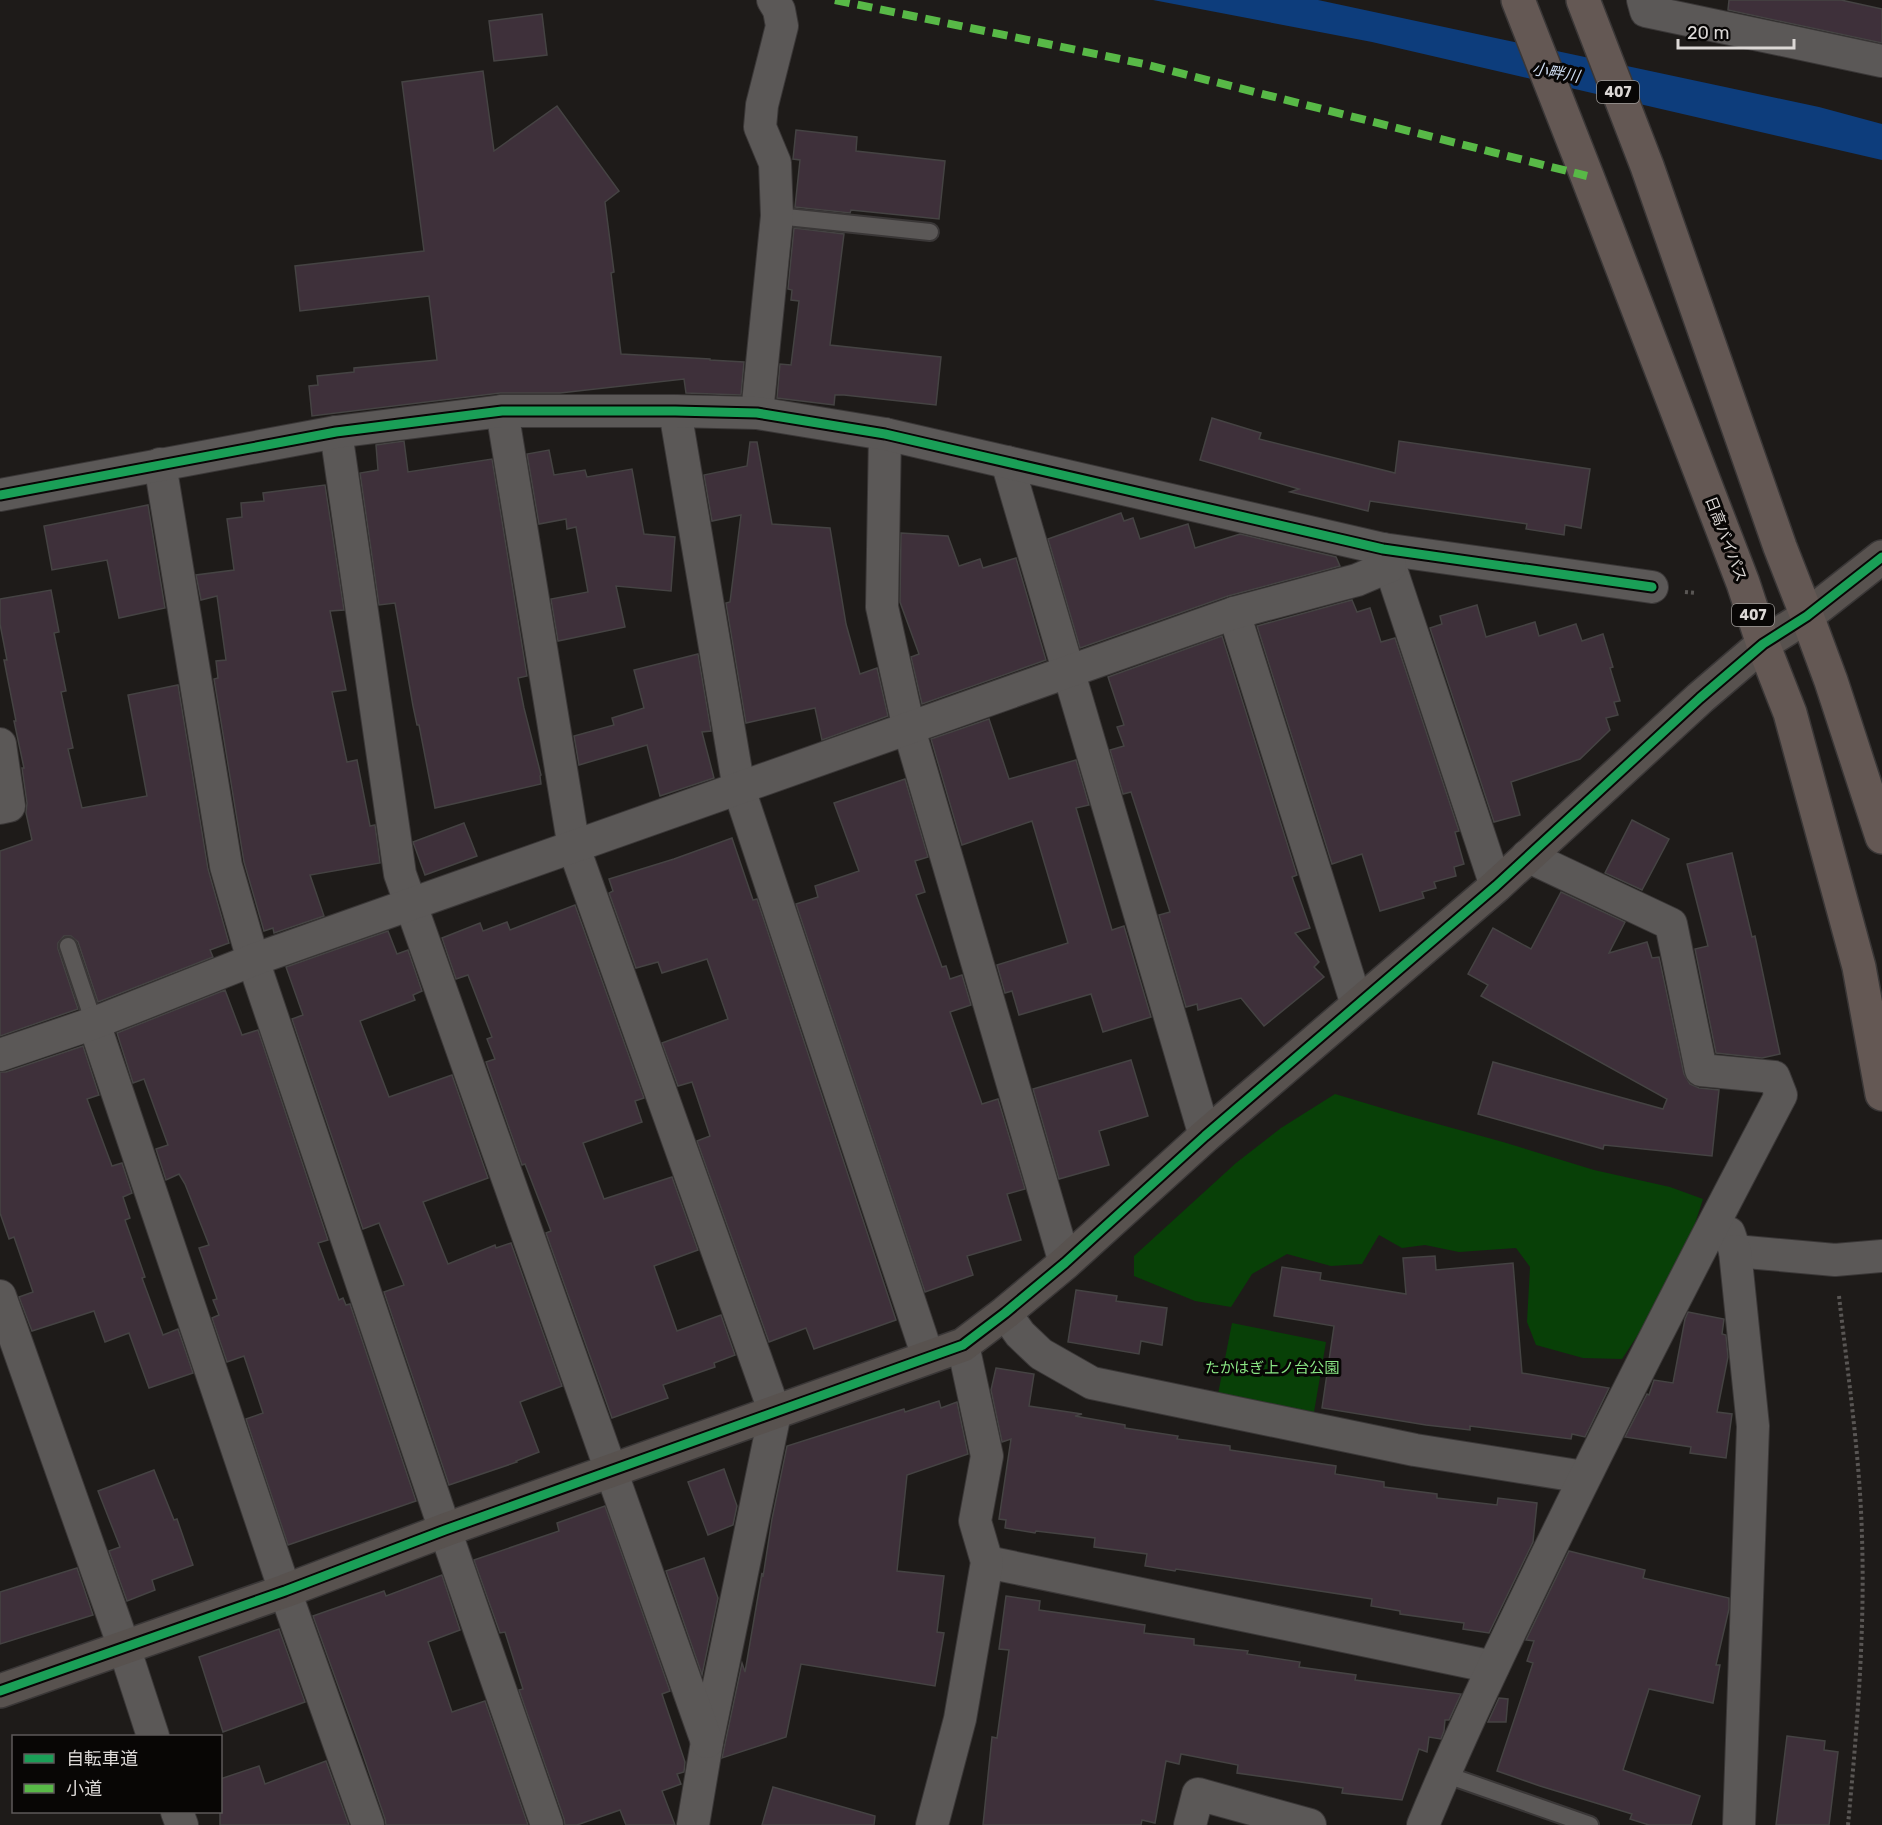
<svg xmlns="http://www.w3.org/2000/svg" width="1882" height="1825" font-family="Rubik,'Noto Sans JP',sans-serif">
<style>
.green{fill:#084007}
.water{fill:#0d3d7c}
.building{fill:#3e303a;stroke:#454343;stroke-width:1.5}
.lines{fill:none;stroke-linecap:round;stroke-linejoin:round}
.lane-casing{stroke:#3a3737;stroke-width:20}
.street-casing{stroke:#3a3737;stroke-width:34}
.secondary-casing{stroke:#3a3737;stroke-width:36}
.highway-casing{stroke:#3a3737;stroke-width:36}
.path{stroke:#595654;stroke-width:4;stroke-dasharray:3 3;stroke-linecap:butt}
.lane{stroke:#5b5857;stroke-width:16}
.street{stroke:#5b5857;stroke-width:32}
.secondary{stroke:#58524f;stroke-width:33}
.highway{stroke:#645854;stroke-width:33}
.quiet{stroke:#58b947;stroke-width:8;stroke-dasharray:15 8;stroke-linecap:butt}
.cycleway-casing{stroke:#080605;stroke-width:13}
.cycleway{stroke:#1a9f57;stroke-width:9}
.labels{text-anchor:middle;stroke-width:6;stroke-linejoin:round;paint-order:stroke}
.shield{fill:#080605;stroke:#9c9997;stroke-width:1.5}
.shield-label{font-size:14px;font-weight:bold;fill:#dcd8d6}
.street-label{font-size:15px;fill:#dcd8d6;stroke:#080605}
.park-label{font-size:15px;fill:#8ae684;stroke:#080605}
.water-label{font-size:16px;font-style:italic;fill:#cedcf1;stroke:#080605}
</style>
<rect width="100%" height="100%" fill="#1e1b19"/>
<g class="green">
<path d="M1335 1094 1405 1115 1503 1142 1594 1170 1670 1187 1703 1199 1690 1239 1649 1318 1622 1359 1583 1358 1536 1345 1527 1322 1530 1267 1516 1248 1459 1252 1425 1245 1402 1248 1379 1235 1362 1264 1331 1266 1287 1254 1252 1274 1231 1307 1195 1301 1134 1276V1256L1236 1163 1281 1128Z"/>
<path d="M1232 1323 1326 1342 1314 1412 1218 1394Z"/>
</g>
<path class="water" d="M1153 0H1318L1819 107 1882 124V160L1372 42Z"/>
<g class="building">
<path d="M1729 0H1841L1882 9V43L1728 10Z"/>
<path d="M542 14 547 55 494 61 489 21Z"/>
<path d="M483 71 494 151 557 106 619 191 605 202 614 272 611 273 621 354 710 359V360L744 362 741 395 686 393 684 379 560 393H500L312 416 309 386 318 385 317 376 354 372V368L437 360 429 296 300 311 295 266 424 251 402 82Z"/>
<path d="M796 130 857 137 856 151 945 161 939 219 851 210 850 213 795 207 800 160 793 159Z"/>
<path d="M794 228 844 234 830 345 941 357 936 405 844 395H835L834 405 777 398 780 364 791 365 799 301 791 300 792 290 788 289Z"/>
<path d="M1212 418 1261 433 1259 439 1395 473 1399 441 1590 469 1581 528 1565 525 1564 535 1526 529 1527 524 1370 501 1368 511 1290 492 1299 489 1200 460Z"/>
<path d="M404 441 408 472 492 459 527 676 518 678 524 708 541 775 540 776 541 784 435 808 419 725H417L413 706 395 603 379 605 360 473 378 470 376 445Z"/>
<path d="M750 442H757L772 524 830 528 846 624 860 674 877 668 888 716 822 740 815 708 746 723 726 603 730 602 741 515 712 521 704 475 747 466Z"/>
<path d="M549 450 554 475 585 470 587 477 632 469 644 534 675 537 671 591 616 586 625 627 558 641 551 599 588 592 576 527 567 529 566 519 539 524 527 454Z"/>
<path d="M325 485 344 610 330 611 346 690 332 692 347 762 357 760 370 826 375 825 380 863 310 875 324 916 274 933 273 928 264 931 244 862 214 679 218 678 216 661 226 660 217 596 201 600 196 575 234 570 227 519 242 517 241 503 264 501 263 493Z"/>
<path d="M148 505 165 608 119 618 107 560 52 570 44 526Z"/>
<path d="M1121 513 1124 521 1133 518 1140 539 1188 524 1195 548 1240 534 1336 557 1340 566 1228 596 1080 648 1048 539Z"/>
<path d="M901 533 948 536 959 566 980 559 983 568 1016 558 1046 660 922 704 911 657 919 654 900 602Z"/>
<path d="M51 590 59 632 54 633 66 691 61 692 73 748 68 749 82 808 147 796 128 695 178 685 208 869 229 943 210 950 213 957 98 1002 78 942 71 936H64L58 943V949L78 1009 0 1036V851L32 840 26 813 27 803 22 768H24L14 721H16L4 660H7L0 624V599Z"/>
<path d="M1352 600 1357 612 1370 608 1381 642 1395 638 1459 831 1455 832 1464 864 1454 867 1456 876 1434 882 1436 888 1422 892 1424 898 1380 911 1362 854 1332 864 1257 626Z"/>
<path d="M1477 605 1486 637 1535 622 1539 636 1576 624 1582 641 1603 634 1613 667 1610 668 1620 701 1614 702 1618 715 1606 718 1610 730 1580 759 1511 782 1520 815 1494 822 1430 628 1442 624 1440 616Z"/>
<path d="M1222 636 1297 875 1292 877 1310 928 1295 933 1319 962 1314 967 1324 977 1264 1026 1241 998 1198 1010 1197 1004 1186 1007 1159 915 1170 912 1131 792 1123 794 1110 750 1124 746 1117 727 1124 725 1108 677Z"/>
<path d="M698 654 711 731 702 732 714 778 660 796 647 745 579 765 574 736 614 725 612 718 644 708 634 670Z"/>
<path d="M989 719 1009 779 1076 760 1089 805 1076 808 1112 930 1124 926 1151 1017 1103 1032 1091 994 1019 1015 1012 991 1005 993 997 965 1068 943 1032 821 962 845 931 739Z"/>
<path d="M905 779 928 857 915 861 925 892 916 895 942 967 946 966 950 979 962 975 971 1005 950 1012 982 1104 998 1099 1025 1189 1007 1194 1021 1240 967 1256 973 1275 925 1292 796 904 818 897 815 886 859 871 834 803Z"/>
<path d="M1632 820 1669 839 1642 890 1605 873Z"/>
<path d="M464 823 477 856 425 875 413 842Z"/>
<path d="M732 838 753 900 757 899 896 1320 814 1349 806 1328 769 1342 697 1141 710 1136 692 1082 678 1086 662 1043 728 1019 707 959 662 973 658 962 636 968 609 893 613 891 609 879 674 859Z"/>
<path d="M1732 853 1752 937 1755 936 1780 1054 1762 1058 1716 1053 1695 949 1708 946 1687 864Z"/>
<path d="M1561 892 1625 922 1609 953 1647 942 1652 958 1659 957 1684 1074 1690 1084 1699 1088 1719 1090 1712 1156 1604 1145 1603 1149 1478 1114 1493 1062 1663 1109 1667 1099 1481 996 1488 985 1468 974 1493 928 1531 949Z"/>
<path d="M575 905 644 1098 635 1101 642 1122 583 1143 604 1199 672 1177 698 1250 654 1266 677 1331 721 1315 735 1355 714 1363 715 1367 663 1385 668 1398 612 1418 546 1233 551 1231 525 1164 522 1165 486 1062 495 1059 487 1039 492 1037 468 975 456 979 442 938 480 923 483 931 507 922 510 930Z"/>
<path d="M388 931 397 954 408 950 422 991 413 995 415 1000 360 1021 389 1097 452 1075 488 1178 423 1202 448 1264 495 1245 496 1248 511 1243 562 1386 520 1402 539 1452 516 1461 517 1462 449 1485 384 1292 404 1285 379 1223 363 1229 292 1019 303 1015 286 967Z"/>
<path d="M225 990 242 1035 258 1030 328 1240 318 1243 339 1300 343 1298 346 1305 350 1304 416 1501 288 1545 246 1419 263 1413 244 1356 227 1362 212 1318 219 1315 213 1300 217 1299 199 1248 209 1245 185 1184 179 1174 166 1180 156 1149 168 1145 144 1079 133 1083 117 1033Z"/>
<path d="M83 1046 99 1095 87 1099 112 1166 122 1163 132 1193 123 1197 130 1218 125 1220 145 1277 142 1278 163 1335 178 1329 193 1373 149 1388 129 1333 105 1342 94 1311 32 1331 19 1297 33 1292 14 1237 9 1239 0 1213V1072H6Z"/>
<path d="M1131 1060 1148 1116 1099 1131 1109 1165 1059 1179 1033 1089Z"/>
<path d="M1435 1256 1436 1270 1513 1263 1522 1373 1609 1388 1585 1437 1572 1434 1571 1439 1470 1426V1430L1426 1425 1322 1408 1334 1326 1274 1316 1282 1267 1321 1273 1320 1280 1406 1294 1403 1258Z"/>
<path d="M1076 1290 1117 1296 1116 1301 1167 1308 1162 1345 1141 1341 1139 1354 1068 1342Z"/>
<path d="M1688 1312 1724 1319 1722 1334 1726 1335 1728 1357 1717 1412 1732 1414 1726 1458 1690 1453 1691 1447 1625 1437 1647 1394 1649 1395 1654 1380 1673 1383 1685 1319Z"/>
<path d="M996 1368 1034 1374 1029 1406 1082 1414 1075 1416 1125 1425V1428L1178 1436 1177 1439 1230 1446V1450L1336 1466 1335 1474 1384 1482V1487L1437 1494V1498L1497 1505 1498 1498 1537 1503 1533 1542 1489 1633 1463 1629 1464 1623 1400 1614V1611L1371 1606 1372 1599 1176 1569 1175 1571 1145 1566 1147 1554 1094 1547 1095 1538 1036 1531 1035 1533 1005 1528 1006 1520 999 1519 1011 1439 1002 1442 991 1390Z"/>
<path d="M939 1401 941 1408 957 1402 968 1454 907 1475 897 1571 944 1576 937 1632 944 1633 935 1686 801 1664 786 1737 722 1758 742 1663 745 1672 762 1573 763 1577 772 1519 787 1446 904 1409 905 1412Z"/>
<path d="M724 1469 737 1506 733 1525 708 1535 688 1482Z"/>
<path d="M154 1470 174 1520 177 1519 193 1565 152 1580 155 1590 127 1601 109 1551 120 1547 98 1491Z"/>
<path d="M605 1506 670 1691 662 1694 685 1762 684 1772 677 1774 681 1784 662 1791 675 1825H626L620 1810 577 1825H565L564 1819 519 1690 523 1689 505 1632 500 1633 474 1560 559 1531 557 1523Z"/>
<path d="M1569 1551 1645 1570 1643 1578 1729 1598V1609L1716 1665H1720L1713 1703 1649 1689 1623 1770 1700 1796 1691 1825H1649L1630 1819 1632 1814 1540 1786 1497 1771 1533 1663 1527 1661 1534 1641 1526 1640Z"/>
<path d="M704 1558 718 1598 702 1675 666 1571Z"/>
<path d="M77 1568 93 1615 0 1644V1592Z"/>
<path d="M442 1575 460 1630 428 1642 452 1712 485 1701 528 1825H386L385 1819 361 1749 313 1616 384 1591 386 1596Z"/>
<path d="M1006 1596 1040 1601 1039 1610 1145 1625 1144 1633 1194 1639V1645L1248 1651 1247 1654 1300 1662 1299 1667 1356 1675 1355 1680 1461 1694 1449 1720H1445L1444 1731 1441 1739 1429 1737 1427 1752 1419 1749 1402 1800 1342 1793 1343 1788 1237 1773 1238 1765 1181 1754 1179 1764 1166 1761 1155 1823 1142 1820 1141 1825H983L992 1737 997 1738 1009 1650 999 1649Z"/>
<path d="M279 1629 305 1702 223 1732 199 1657Z"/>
<path d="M1499 1698 1508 1699 1506 1722H1488Z"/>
<path d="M1787 1736 1825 1741 1824 1750 1838 1752 1829 1825H1776Z"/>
<path d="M326 1761 349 1825H220V1779L259 1766 265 1784Z"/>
<path d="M773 1787 875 1816 874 1825H762Z"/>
</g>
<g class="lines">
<defs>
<g id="lane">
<path d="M777 216 930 232"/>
<path d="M68 946 94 1023"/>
<path d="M1444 1774 1590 1825"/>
</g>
<g id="street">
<path d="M1643 0 1646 11 1882 61"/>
<path d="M502 411 574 848 775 1413 707 1742 693 1825"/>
<path d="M675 411 739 789 928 1357"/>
<path d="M757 413 777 216 775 163 760 127 762 105 782 26 779 10 773 0"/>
<path d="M336 432 400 874 707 1742"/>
<path d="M885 434 882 607 909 729 1065 1263"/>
<path d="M1007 462 1205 1136"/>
<path d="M160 464 226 866 253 960 445 1530 547 1825"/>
<path d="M0 495 336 432 502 411H675L757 413 885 434 1383 549 1652 587"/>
<path d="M1383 549 1390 566 1496 886"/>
<path d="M1234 613 1357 1005"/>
<path d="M0 744 9 806 0 808"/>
<path d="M94 1023 285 1591 368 1825"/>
<path d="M0 1055 94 1023 253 960 1234 613 1357 580 1390 566"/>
<path d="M1729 1233 1735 1251 1835 1260 1882 1256"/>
<path d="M1735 1251 1753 1426 1739 1825"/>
<path d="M0 1296 124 1647 153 1736"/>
<path d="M1005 1313 1020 1334 1041 1354 1092 1383 1415 1450 1584 1477"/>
<path d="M987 1562 1493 1667"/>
<path d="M177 1812 182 1825"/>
<path d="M932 1825 960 1719 987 1562 975 1521 987 1456 963 1345"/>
<path d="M1190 1825 1198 1794 1310 1825"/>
<path d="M1423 1825C1460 1735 1502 1648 1544 1561 1620 1404 1700 1249 1781 1095L1774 1077 1701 1070 1671 924 1527 856"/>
</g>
<path id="secondary" d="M0 1691 285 1591 445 1530 963 1345 1005 1313 1065 1263 1205 1136 1496 886 1700 698 1763 644 1807 616 1882 557"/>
<g id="highway">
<path d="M1518 0 1587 176 1743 583 1763 644 1790 713 1859 967 1882 1094"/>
<path d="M1583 0 1647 166 1780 547 1807 616 1831 681 1882 837"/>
</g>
</defs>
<use href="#lane" class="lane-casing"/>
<use href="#street" class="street-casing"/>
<use href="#secondary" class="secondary-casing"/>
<use href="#highway" class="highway-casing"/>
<g class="path">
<path d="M1685 592 1696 593"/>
<path d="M1839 1296C1848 1376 1860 1457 1862 1537 1865 1634 1857 1729 1848 1825"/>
</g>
<use href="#lane" class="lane"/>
<use href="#street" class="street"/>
<use href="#secondary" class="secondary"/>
<use href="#highway" class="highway"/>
<path class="quiet" d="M835 0 1144 64 1587 176"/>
<defs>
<g id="cycleway">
<path d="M0 495 336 432 502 411H675L757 413 885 434 1383 549 1652 587"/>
<path d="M0 1691 285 1591 445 1530 963 1345 1005 1313 1065 1263 1205 1136 1496 886 1700 698 1763 644 1807 616 1882 557"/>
</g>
</defs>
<use href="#cycleway" class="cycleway-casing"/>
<use href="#cycleway" class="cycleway"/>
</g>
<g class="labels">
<g class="shield">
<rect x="1597" y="81" width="42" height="22" rx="4.5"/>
<rect x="1732" y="604" width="42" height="22" rx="4.5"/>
</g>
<g class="shield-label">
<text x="1618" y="97">407</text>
<text x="1753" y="620">407</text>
</g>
<g class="street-label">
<text transform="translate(1726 539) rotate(69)" y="5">日高バイパス</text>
</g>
<g class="park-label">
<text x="1272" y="1373">たかはぎ上ノ台公園</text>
</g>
<g class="water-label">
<text transform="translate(1556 72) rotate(10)" y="6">小畔川</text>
</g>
</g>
<rect x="12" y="1735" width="210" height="78" fill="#080605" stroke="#5d5a59" stroke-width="1.5"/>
<rect x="24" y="1754" width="30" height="9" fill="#1a9f57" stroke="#5d5a59" stroke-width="1.5"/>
<text x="66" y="1765" font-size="18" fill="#dcd8d6">自転車道</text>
<rect x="24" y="1784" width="30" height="9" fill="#58b947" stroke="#5d5a59" stroke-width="1.5"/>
<text x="66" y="1795" font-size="18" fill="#dcd8d6">小道</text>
<path d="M1678 39v9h116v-9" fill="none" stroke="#dcd8d6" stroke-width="3"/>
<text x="1687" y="39" font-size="18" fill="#dcd8d6" stroke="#080605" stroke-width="4.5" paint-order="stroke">20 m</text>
</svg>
